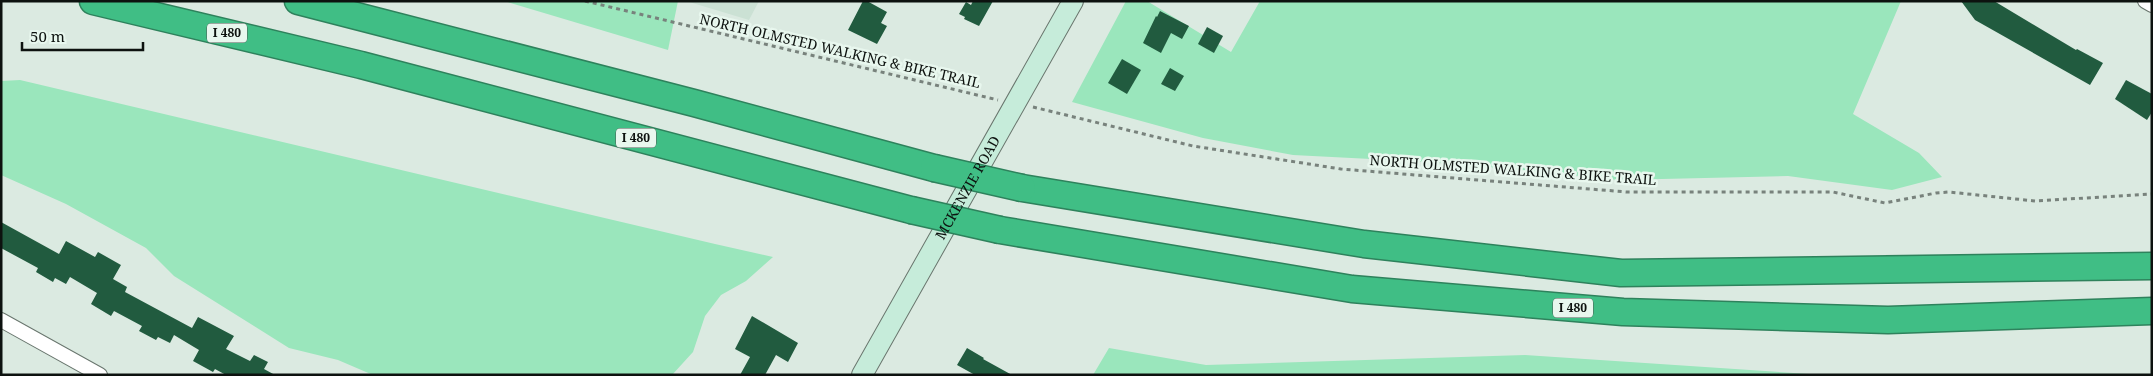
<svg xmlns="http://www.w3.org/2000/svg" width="2153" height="376" font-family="'Noto Serif',serif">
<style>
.built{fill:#cbe1d4}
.green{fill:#9ae6bc}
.building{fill:#215b3f}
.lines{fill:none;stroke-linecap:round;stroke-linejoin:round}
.street-casing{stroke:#69766e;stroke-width:16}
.secondary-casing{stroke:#69766e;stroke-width:22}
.highway-casing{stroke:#2e825c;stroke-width:29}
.path{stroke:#78827c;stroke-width:3;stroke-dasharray:4 4;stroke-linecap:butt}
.street{stroke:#fff;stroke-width:14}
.secondary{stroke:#c6ecda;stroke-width:20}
.highway{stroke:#40be85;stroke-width:26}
.highway-bridge-casing{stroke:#2e825c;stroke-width:29;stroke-linecap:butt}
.highway-bridge{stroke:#40be85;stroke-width:26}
.labels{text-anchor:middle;stroke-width:5;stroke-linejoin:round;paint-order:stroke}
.shield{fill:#e8f7ee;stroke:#4f5752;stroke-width:1}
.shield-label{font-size:12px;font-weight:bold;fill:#0d120f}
.street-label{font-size:14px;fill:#0d120f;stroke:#e8f7ee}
</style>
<rect width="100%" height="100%" fill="#dbeae1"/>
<path class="built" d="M686 1H759L749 20Z"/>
<g class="green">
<path d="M504 1H678L668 50Z"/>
<path d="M1126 1H1147L1231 52 1260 1H1901L1853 114 1919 153 1942 177 1892 190 1788 176 1619 180 1449 163 1293 155 1203 138 1072 102Z"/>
<path d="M20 80 715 244 773 257 746 281 721 295 705 316 693 352 672 375H373L338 360 289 348 174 276 146 248 66 204 1 175V81Z"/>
<path d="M1109 348 1206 365 1525 355 1824 375H1093Z"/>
</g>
<g class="building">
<path d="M863 1H867L887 12 881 23 887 26 877 44 848 30Z"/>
<path d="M973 1H993L979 26 964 19 965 17 959 14 966 2 971 5Z"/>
<path d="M1961 1H1994L2076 50 2077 49 2103 63 2090 85 1975 20Z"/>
<path d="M1160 11 1189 26 1182 39 1171 33 1161 53 1143 43 1156 16 1157 17Z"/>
<path d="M1207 27 1223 36 1214 53 1198 44Z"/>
<path d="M1122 59 1141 70 1127 94 1108 83Z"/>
<path d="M1170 68 1184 76 1175 91 1161 84Z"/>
<path d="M2126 80 2152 94V112L2147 120 2115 99Z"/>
<path d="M1 222 59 254 66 241 95 257 98 252 121 265 113 279 127 287 125 292 192 328 198 317 234 336 226 349 250 361 254 355 268 362 264 369 275 375H226L215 369 213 372 193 361 199 350 174 335 170 343 158 337 156 340 139 331 142 326 114 311 111 316 91 304 97 293 70 277 66 284 55 278 53 282 36 272 38 268 1 248Z"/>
<path d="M752 316 798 343 788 362 776 355 765 375H740L750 357 735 349Z"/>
<path d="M967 348 984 358 983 359 1012 375H975L957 365Z"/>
</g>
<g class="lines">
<defs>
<g id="street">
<path d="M2145 1 2152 5"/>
<path d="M1 320 100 375"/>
</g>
<g id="secondary">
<path id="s1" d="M862 375 1073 1"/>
</g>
<g id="highway">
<path d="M93 1 361 65 911 210"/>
<path d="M298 1 694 103 934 168"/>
<path d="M1022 188 1364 244 1621 273 2152 266"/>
<path d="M1000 230 1352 289 1623 312 1888 320 2152 311"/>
</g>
</defs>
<use href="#street" class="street-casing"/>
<use href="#secondary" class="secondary-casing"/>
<use href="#highway" class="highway-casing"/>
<g class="path">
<path d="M585 1 998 100"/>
<path d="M1033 107 1193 146 1341 169 1627 192H1833L1885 203 1936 193 1949 192 2035 201 2152 194"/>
</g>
<use href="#street" class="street"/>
<use href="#secondary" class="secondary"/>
<use href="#highway" class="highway"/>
<defs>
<g id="highway-bridge">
<path d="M934 168 1022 188"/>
<path d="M911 210 1000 230"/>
</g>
</defs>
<use href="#highway-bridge" class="highway-bridge-casing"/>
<use href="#highway-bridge" class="highway-bridge"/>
</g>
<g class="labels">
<g class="shield">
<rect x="207" y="23.5" width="40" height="19" rx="4"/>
<rect x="616" y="128.5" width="40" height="19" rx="4"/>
<rect x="1553" y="298.5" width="40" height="19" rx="4"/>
</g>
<g class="shield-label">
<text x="227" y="37">I 480</text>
<text x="636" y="142">I 480</text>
<text x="1573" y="312">I 480</text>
</g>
<g class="street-label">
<text transform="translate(840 51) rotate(13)" y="5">NORTH OLMSTED WALKING &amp; BIKE TRAIL</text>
<text transform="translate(1513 170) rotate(4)" y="5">NORTH OLMSTED WALKING &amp; BIKE TRAIL</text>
<text dy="5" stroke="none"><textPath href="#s1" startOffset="215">MCKENZIE ROAD</textPath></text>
</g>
</g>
<rect width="2153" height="376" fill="none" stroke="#0d120f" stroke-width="5"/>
<path d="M22 42v8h121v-8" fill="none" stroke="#0d120f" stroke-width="2.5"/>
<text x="30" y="42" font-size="15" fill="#0d120f" stroke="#e8f7ee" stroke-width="4" paint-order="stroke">50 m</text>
</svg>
